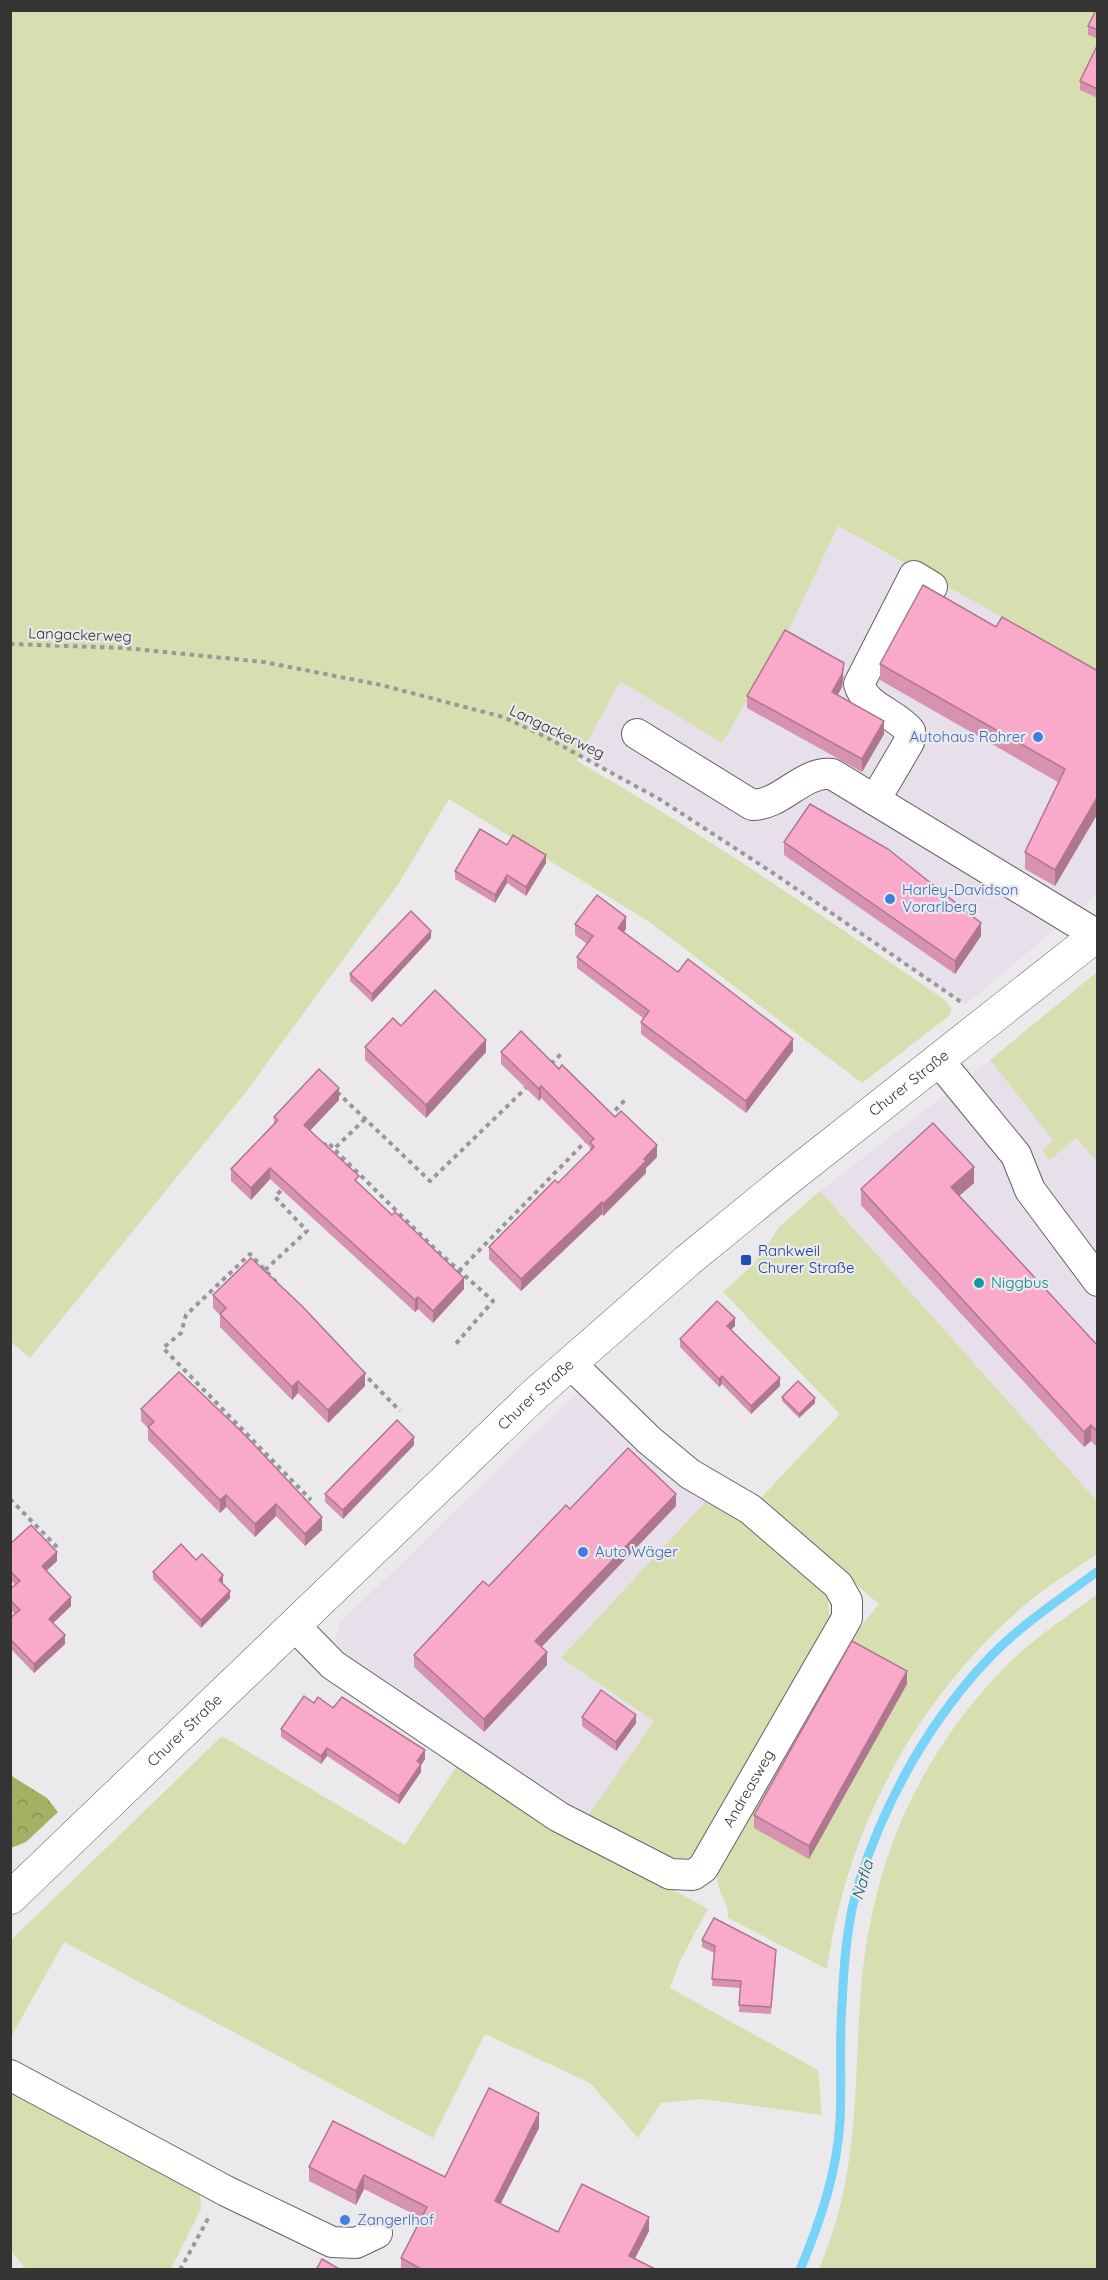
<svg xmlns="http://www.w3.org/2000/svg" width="1108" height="2280" font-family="Quicksand,sans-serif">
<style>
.built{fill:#e7dfe9}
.green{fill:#d7dfb0}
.forest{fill:url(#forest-crowns)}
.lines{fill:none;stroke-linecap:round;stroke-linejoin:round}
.stream{stroke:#77d3f7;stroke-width:9}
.minor-casing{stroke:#666366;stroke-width:32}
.major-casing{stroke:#666366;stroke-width:34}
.path{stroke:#99979a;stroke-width:4;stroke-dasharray:4.5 4.5;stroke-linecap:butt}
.minor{stroke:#fff;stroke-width:30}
.major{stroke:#fff;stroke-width:33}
.wall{fill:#d692ae}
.shaded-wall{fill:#ae778d}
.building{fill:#f9aaca;stroke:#ae778d;stroke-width:1.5}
.shop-dot{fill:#3f7fe0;stroke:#ebe9ec;stroke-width:2}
.transit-dot{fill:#1a4fb4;stroke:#ebe9ec;stroke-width:2}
.culture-dot{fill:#0f9aa8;stroke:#ebe9ec;stroke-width:2}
.labels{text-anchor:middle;stroke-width:4.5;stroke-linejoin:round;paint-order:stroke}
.street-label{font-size:15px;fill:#353435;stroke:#ebe9ec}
.shop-label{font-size:15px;fill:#366cbe;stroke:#ebe9ec;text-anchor:start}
.transit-label{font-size:15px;fill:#164399;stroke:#ebe9ec;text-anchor:start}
.culture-label{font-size:15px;fill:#0d838f;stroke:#ebe9ec;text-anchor:start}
.water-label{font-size:16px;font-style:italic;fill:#06566f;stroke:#ebe9ec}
</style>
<defs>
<pattern id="forest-crowns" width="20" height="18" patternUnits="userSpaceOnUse" patternTransform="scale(1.5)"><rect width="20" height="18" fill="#a6b064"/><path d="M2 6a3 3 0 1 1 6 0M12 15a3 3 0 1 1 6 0" fill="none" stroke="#889053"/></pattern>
</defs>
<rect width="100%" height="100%" fill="#ebe9ec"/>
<g class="built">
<path d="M837 526 1097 670V894L965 1005 776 875 661 800 580 755 620 681 722 742 790 627Z"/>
<path d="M990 1060 1053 1140 1051 1160 1076 1138 1097 1161V1501L820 1191Z"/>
<path d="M588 1382 717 1490 562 1659 654 1721 585 1820 345 1661 335 1639 341 1622Z"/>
</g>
<g class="green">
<path d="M10 11H1096L1089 35 1098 39 1097 670 838 526 790 627 722 743 620 681 577 761C704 834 824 917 945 1000L951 1008 950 1015 862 1083 648 921 449 799 399 883 245 1093 30 1358 11 1342Z"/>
<path d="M1097 972V1161L1076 1138 1050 1160 1042 1150 1053 1140 990 1060Z"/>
<path d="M820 1191 1097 1501V1554C1074 1570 1048 1585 1026 1604 917 1697 847 1827 827 1969L728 1918C729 1900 714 1891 718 1871L832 1662 879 1604 758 1501 840 1414 723 1292 755 1263 780 1226Z"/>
<path d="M709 1498 745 1521 827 1595 830 1618 693 1857 674 1861 585 1820 654 1721 561 1658Z"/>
<path d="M1097 1594V2269H819C858 2179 854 2097 860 2002 869 1871 913 1762 1005 1667 1032 1639 1067 1617 1097 1594Z"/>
<path d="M222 1736 405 1845 458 1764 617 1859 708 1909 681 1959 670 1988 818 2070 822 2115 703 2099 661 2103 638 2138 590 2083 485 2034 433 2138 64 1942 11 2037V1940Z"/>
<path d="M11 2084 200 2194 201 2209 171 2269H26L11 2251Z"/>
</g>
<path class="forest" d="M10 1775 47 1798 58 1812 26 1842 11 1848Z"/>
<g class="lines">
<path class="stream" d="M800 2270C820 2222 837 2173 840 2121 842 2082 839 2042 842 2003 844 1964 847 1920 859 1882 886 1798 932 1716 994 1653 1025 1622 1063 1597 1098 1571"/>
<defs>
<g id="minor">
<path d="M637 734 752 805C782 805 802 771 832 774L1097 935"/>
<path d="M875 800 909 742 910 731C895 713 865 707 859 684L914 576 932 587"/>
<path d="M939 1061 1016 1155 1030 1190 1098 1281"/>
<path id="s1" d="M294 1625 333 1665 559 1817 670 1874 693 1875 703 1868 847 1618V1601L838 1585 750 1509 690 1474 649 1440 570 1363"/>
<path d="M10 2075 226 2191 332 2242 356 2243 377 2233"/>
</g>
<g id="major">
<path id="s2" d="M10 1898 532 1397 687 1261 785 1181 1098 934"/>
</g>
</defs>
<use href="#minor" class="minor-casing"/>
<use href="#major" class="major-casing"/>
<g class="path">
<path d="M10 644 125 648 264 662 381 685 503 717 544 736 661 800 776 875 961 1002"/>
<path d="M551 1064 563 1052"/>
<path d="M337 1092 430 1181 528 1086"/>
<path d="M609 1117 627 1098"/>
<path d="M365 1119 334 1149 434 1248 493 1301 454 1346"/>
<path d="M323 1146 328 1142 334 1149"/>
<path d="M265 1270 307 1231 275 1197 285 1186"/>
<path d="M459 1271 587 1140"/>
<path d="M276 1282 250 1254 186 1315 181 1333 163 1348 311 1500"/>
<path d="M362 1372 400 1411"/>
<path d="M10 1499 58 1548"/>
<path d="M180 2270 210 2215"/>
</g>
<use href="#minor" class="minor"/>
<use href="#major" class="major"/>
</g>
<g class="wall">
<path d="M1098 10V39L1088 35V26Z"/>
<path d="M1098 44V98L1080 90V81Z"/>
<path d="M996 627 1098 671V813L1055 886 1025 869V852L1058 782 880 680V664Z"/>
<path d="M844 676 842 687 838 695 884 734 862 772 747 708V696Z"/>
<path d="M784 842 981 936 955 974 784 855Z"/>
<path d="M507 845 546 863 526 896 507 883 495 903 455 879V871Z"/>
<path d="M575 924 626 929 624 932 678 972 793 1051 746 1113 641 1034V1022L643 1018 577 968V957L587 944 575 935Z"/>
<path d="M431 938 372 1002 350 981V974Z"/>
<path d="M401 1026 486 1052 426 1118 365 1060V1047Z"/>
<path d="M501 1052 559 1069 615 1117 657 1157 646 1168V1173L603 1216 602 1214 521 1291 489 1259V1247L558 1183 590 1151V1147L541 1098 539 1101 501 1064Z"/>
<path d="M339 1100 310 1130 359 1183 464 1289 433 1323 418 1309 415 1312 270 1179 251 1200 231 1181V1169L274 1124V1117Z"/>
<path d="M974 1183 959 1196 1098 1346V1448L1091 1441 1084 1447 861 1205V1189Z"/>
<path d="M213 1295 365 1386 328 1423 298 1393 292 1400 220 1327V1315L213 1308Z"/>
<path d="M735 1326 731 1329 780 1386 751 1414 722 1384 719 1387 680 1347V1339Z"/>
<path d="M782 1397 815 1403 799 1418 782 1401Z"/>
<path d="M141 1409 322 1530 305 1546 276 1516 255 1537 226 1507 220 1513 148 1440V1428L141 1421Z"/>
<path d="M414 1445 343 1519 325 1502V1494Z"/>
<path d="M676 1506 541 1647 547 1665 484 1732 414 1667V1655L570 1509Z"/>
<path d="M10 1544 57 1561 46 1571 71 1606 53 1623 65 1644 34 1673 10 1648V1618L15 1614 10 1609V1589L15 1585 10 1579Z"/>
<path d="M196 1560 222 1583 230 1598 201 1628 153 1579V1572Z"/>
<path d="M907 1684 809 1859 754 1828V1815Z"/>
<path d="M314 1703 333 1708 425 1759 421 1765V1772L399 1804 327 1756 321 1764 281 1737V1729Z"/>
<path d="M582 1717 636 1723 616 1751 582 1726Z"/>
<path d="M702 1940 776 1957 771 2014 739 2012 740 1988 712 1986 714 1953 702 1947Z"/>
<path d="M539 2128 500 2204 558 2232 649 2231 635 2258 657 2270H401V2258L421 2218 364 2189 356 2205 309 2181V2167L445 2177Z"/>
</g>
<g class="shaded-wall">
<path d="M844 663 842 687 832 704V692Z"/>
<path d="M884 721V734L862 772V759Z"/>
<path d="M1098 796V813L1055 886V870Z"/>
<path d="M546 855V863L526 896V887Z"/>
<path d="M507 875V883L495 903V895Z"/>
<path d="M626 917V929L618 939V928Z"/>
<path d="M981 923V936L955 974V961Z"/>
<path d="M431 931V938L372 1002V994Z"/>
<path d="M793 1039V1051L746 1113V1101Z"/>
<path d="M486 1040V1052L426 1118V1105Z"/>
<path d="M541 1086V1098L539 1101V1089Z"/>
<path d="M339 1088V1100L304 1137V1125Z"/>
<path d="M657 1145V1157L646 1168V1173L603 1216V1204Z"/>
<path d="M974 1167V1183L951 1203V1187Z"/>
<path d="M270 1168V1179L251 1200V1188Z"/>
<path d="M602 1202V1214L521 1291V1279Z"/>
<path d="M464 1278V1289L433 1323V1311Z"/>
<path d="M418 1297V1309L415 1312V1300Z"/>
<path d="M735 1318V1326L727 1334V1326Z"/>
<path d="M365 1373V1386L328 1423V1410Z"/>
<path d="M722 1376V1384L719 1387V1379Z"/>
<path d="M780 1378V1386L751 1414V1406Z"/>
<path d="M298 1381V1393L292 1400V1387Z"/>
<path d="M815 1398V1403L799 1418V1414Z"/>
<path d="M1091 1425V1441L1084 1447V1432Z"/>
<path d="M414 1437V1445L343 1519V1510Z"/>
<path d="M676 1494V1506L535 1654V1641Z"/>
<path d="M226 1495V1507L220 1513V1500Z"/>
<path d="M276 1504V1516L255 1537V1524Z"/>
<path d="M322 1517V1530L305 1546V1534Z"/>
<path d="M57 1552V1561L42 1575V1566Z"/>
<path d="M223 1575V1583L219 1580Z"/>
<path d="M230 1591V1598L201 1628V1620Z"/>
<path d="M71 1597V1606L49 1627V1619Z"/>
<path d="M65 1635V1644L34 1673V1664Z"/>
<path d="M547 1652V1665L484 1732V1719Z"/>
<path d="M907 1671V1684L809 1859V1846Z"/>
<path d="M636 1715V1723L616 1751V1742Z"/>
<path d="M327 1748V1756L321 1764V1756Z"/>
<path d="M425 1750V1759L421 1765V1772L399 1804V1796L417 1761Z"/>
<path d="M539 2113V2128L495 2215V2201Z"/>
<path d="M364 2175V2189L356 2205V2191Z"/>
<path d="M649 2217V2231L629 2270V2256Z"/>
</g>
<g class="building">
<path d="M1096 10H1098V30L1088 26Z"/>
<path d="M1098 44V89L1080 81Z"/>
<path d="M923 585 996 627 1002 617 1098 671V796L1055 870 1025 852 1065 769 880 664Z"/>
<path d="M785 630 844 663 842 674 832 692 884 721 862 759 747 696Z"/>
<path d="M810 804 888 849 981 923 955 961 784 842Z"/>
<path d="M480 829 507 845 513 835 546 855 526 887 507 875 495 895 455 871Z"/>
<path d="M597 895 626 917 618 928 678 972 688 959 793 1039 746 1101 641 1022 649 1011 577 957 593 936 575 924Z"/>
<path d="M411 911 431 931 372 994 350 974Z"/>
<path d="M435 990 486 1040 426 1105 365 1047 393 1018 401 1026Z"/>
<path d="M521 1031 559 1069 562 1065 615 1117 621 1111 657 1145 644 1159 646 1161 603 1204 602 1202 521 1279 489 1247 555 1180 558 1183 594 1147 590 1142 594 1139 541 1086 539 1089 501 1052Z"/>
<path d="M319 1069 339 1088 304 1125 359 1176 355 1180 392 1215 395 1212 464 1278 433 1311 418 1297 415 1300 270 1168 251 1188 231 1169 278 1120 274 1117Z"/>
<path d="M933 1123 974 1167 951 1187 1098 1346V1432L1091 1425 1084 1432 861 1189Z"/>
<path d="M251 1258 302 1306 365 1373 328 1410 298 1381 292 1387 220 1314 226 1308 213 1295Z"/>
<path d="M717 1301 735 1318 727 1326 780 1378 751 1406 722 1376 719 1379 680 1339Z"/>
<path d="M179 1372 244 1434 322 1517 305 1534 276 1504 255 1524 226 1495 220 1500 148 1427 154 1422 141 1409Z"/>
<path d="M798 1381 815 1398 799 1414 782 1397Z"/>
<path d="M397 1420 414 1437 343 1510 325 1494Z"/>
<path d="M628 1448 676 1494 535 1641 547 1652 484 1719 414 1655 483 1581 489 1586 566 1505 570 1509Z"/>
<path d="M31 1525 57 1552 42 1566 71 1597 49 1619 65 1635 34 1664 10 1639V1618L20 1610 10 1600V1589L20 1581 10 1571V1544Z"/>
<path d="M181 1544 196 1560 202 1554 223 1575 219 1580 230 1591 201 1620 153 1572Z"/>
<path d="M852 1641 907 1671 809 1846 754 1815Z"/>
<path d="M601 1690 636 1715 616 1742 582 1717Z"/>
<path d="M304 1696 314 1703 318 1697 333 1708 342 1697 425 1750 417 1761 421 1764 399 1796 327 1748 321 1756 281 1729Z"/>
<path d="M714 1918 776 1950 771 2007 739 2005 741 1981 712 1979 715 1946 702 1940Z"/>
<path d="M489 2088 539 2113 495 2201 558 2232 582 2184 649 2217 629 2256 657 2270H423L401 2258 427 2207 364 2175 356 2191 309 2167 333 2121 445 2177Z"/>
<path d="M322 2259 341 2270H316Z"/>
</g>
<g class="shop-dot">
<circle cx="1038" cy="737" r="6"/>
<circle cx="890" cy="899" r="6"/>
<circle cx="583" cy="1552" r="6"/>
<circle cx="345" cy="2220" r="6"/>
</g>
<rect class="transit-dot" x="740" y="1254" width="12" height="12" rx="3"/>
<circle class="culture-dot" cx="979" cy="1283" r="6"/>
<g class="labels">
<g class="street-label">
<text transform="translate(80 635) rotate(2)" y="5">Langackerweg</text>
<text transform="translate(557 732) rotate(26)" y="5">Langackerweg</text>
<text dy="5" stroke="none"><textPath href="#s2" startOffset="1214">Churer Straße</textPath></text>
<text dy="5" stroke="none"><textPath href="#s2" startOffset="728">Churer Straße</textPath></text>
<text dy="5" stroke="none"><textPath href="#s2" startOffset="242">Churer Straße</textPath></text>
<text dy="5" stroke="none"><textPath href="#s1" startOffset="580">Andreasweg</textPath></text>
</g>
<g class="shop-label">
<text x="1026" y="742" text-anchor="end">Autohaus Rohrer</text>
<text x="902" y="895">Harley-Davidson<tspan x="902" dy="17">Vorarlberg</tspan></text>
<text x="595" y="1557">Auto Wäger</text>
<text x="357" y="2225">Zangerlhof</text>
</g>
<g class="transit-label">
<text x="758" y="1256">Rankweil<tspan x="758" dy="17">Churer Straße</tspan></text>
</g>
<g class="culture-label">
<text x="991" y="1288">Niggbus</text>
</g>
<g class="water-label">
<text transform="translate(862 1880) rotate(-74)" y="6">Nafla</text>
</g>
</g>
<rect width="1108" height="2280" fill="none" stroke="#353435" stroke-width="24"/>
</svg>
